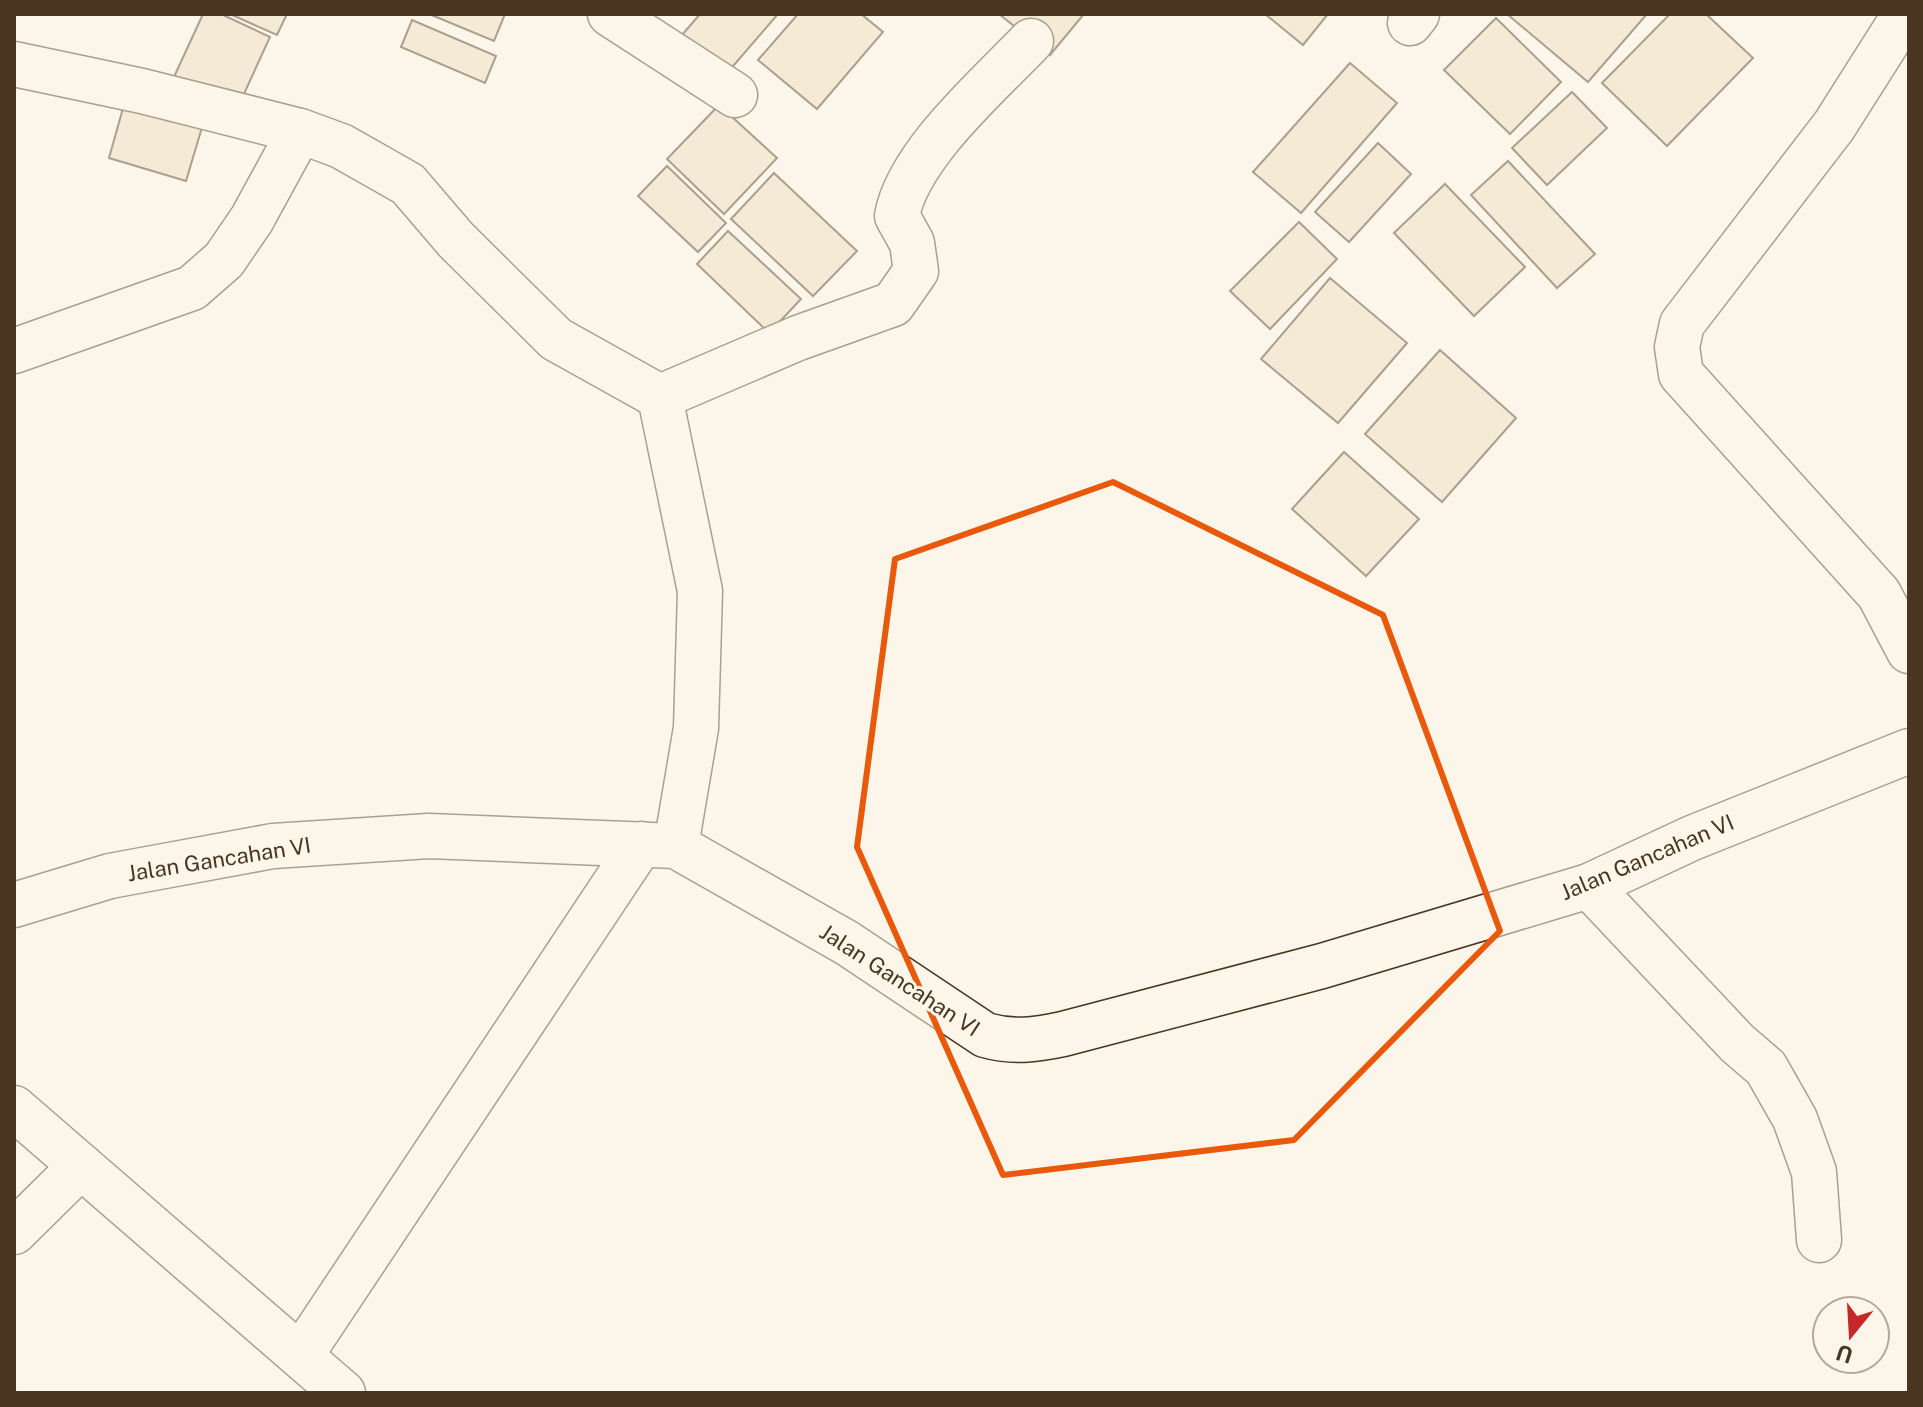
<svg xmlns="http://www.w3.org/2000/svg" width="1923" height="1407" font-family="'Public Sans',sans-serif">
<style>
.building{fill:#ecdcbc;stroke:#4a3520;stroke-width:2}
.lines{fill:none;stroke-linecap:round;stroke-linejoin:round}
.street-casing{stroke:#4a3520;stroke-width:47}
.street{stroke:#fbf6e9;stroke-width:44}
.marked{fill:none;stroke:#e8590c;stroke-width:6;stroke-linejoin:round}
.labels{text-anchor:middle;stroke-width:6;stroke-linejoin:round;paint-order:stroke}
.street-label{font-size:22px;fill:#4a3520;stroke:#fbf6e9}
</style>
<rect width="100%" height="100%" fill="#fbf6e9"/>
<g class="building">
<path d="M203 14H221L270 37 237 109 173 79Z"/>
<path d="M230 14H287L277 35Z"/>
<path d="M429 14H505L494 41Z"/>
<path d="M700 14H778L727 73 682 35Z"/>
<path d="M798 14H861L883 32 817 109 758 60Z"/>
<path d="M999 14H1084L1050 55Z"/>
<path d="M1265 14H1328L1303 45Z"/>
<path d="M1507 14H1647L1588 82Z"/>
<path d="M1670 14H1706L1753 58 1667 146 1602 83Z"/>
<path d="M1496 18 1561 82 1510 134 1444 70Z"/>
<path d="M412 20 496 56 485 83 401 47Z"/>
<path d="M1350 63 1397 103 1301 213 1253 172Z"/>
<path d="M1572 92 1607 128 1547 185 1512 148Z"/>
<path d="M125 101 203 124 186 181 109 158Z"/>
<path d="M719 105 777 158 724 214 667 159Z"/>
<path d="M1378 143 1411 174 1349 242 1315 212Z"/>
<path d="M1508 161 1595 254 1557 288 1471 195Z"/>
<path d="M667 166 726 223 698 252 638 196Z"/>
<path d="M774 173 857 251 813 296 731 219Z"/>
<path d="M1445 184 1525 267 1474 316 1394 233Z"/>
<path d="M1299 222 1337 259 1270 329 1230 291Z"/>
<path d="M728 231 801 299 769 333 697 264Z"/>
<path d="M1330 278 1407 343 1338 423 1261 359Z"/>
<path d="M1440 350 1516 418 1442 502 1365 434Z"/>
<path d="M1344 452 1419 519 1366 576 1292 509Z"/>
</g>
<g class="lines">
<defs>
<g id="street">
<path d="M610 14 735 95"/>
<path d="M1905 14 1834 126 1682 324 1677 347 1681 374 1879 594 1909 651"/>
<path d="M1410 23 1417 14"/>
<path d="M14 64 142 91 300 131 341 146 408 184 456 240 556 339 660 397 700 591 696 728 676 846"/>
<path d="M14 351 192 288 224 260 252 219 300 131"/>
<path d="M660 397 798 338 893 304 916 271 912 243 897 216C908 155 988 86 1031 41"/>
<path d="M1589 886 1737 1043 1766 1068 1795 1119 1814 1172 1819 1240"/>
<path d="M14 905 110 876 273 846 429 836 676 846 847 943 985 1035C1013 1043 1035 1040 1063 1034L1322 966 1589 886 1692 838 1909 751"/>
<path d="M14 1108 343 1393"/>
<path d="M14 1232 81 1166"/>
<path d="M301 1355 641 844"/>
</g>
</defs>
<use href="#street" class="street-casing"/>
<use href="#street" class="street"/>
</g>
<path d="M0 0H1923V1407H0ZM1113 482 1383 615 1500 931 1294 1140 1003 1175 857 847 895 559Z" fill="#fbf6e9" fill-opacity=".55" fill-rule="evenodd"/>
<path class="marked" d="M1113 482 1383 615 1500 931 1294 1140 1003 1175 857 847 895 559Z"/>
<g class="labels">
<g class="street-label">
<text transform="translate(1647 857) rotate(-23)" y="8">Jalan Gancahan VI</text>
<text transform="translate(219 859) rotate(-9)" y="8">Jalan Gancahan VI</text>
<text transform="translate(900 980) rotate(33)" y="8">Jalan Gancahan VI</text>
</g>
</g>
<rect width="1923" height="1407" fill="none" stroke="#4a3520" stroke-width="32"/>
<g transform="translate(1851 1335) rotate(198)"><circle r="38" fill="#fbf6e9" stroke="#b4a999" stroke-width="2"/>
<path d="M0-6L14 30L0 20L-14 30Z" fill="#c62828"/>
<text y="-12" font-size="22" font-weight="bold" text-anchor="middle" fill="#4a3520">U</text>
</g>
</svg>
